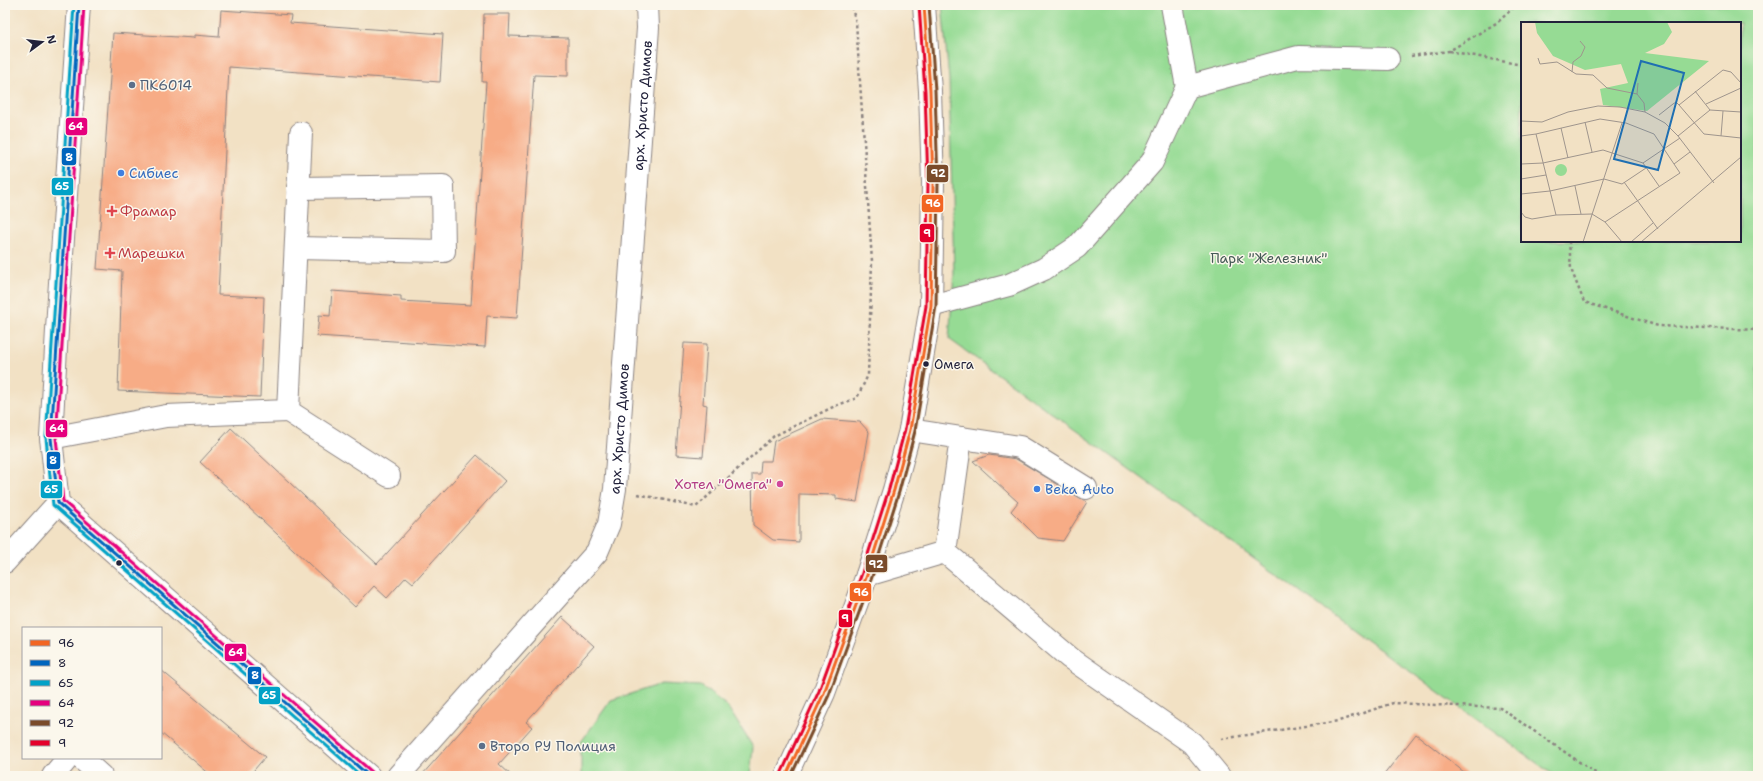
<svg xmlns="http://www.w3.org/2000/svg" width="1763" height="781" font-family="'Shantell Sans',sans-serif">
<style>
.green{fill:#96db94;stroke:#5c7e68;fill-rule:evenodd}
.building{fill:#f7ac86}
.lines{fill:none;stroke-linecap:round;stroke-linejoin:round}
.minor-casing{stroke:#8a8280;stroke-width:24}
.path{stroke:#8a8280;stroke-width:2.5;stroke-dasharray:3 3;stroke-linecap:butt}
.minor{stroke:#fff;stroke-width:22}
.bus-1-casing{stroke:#fbf7ec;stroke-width:6}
.bus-2-casing{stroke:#fbf7ec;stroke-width:6}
.bus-3-casing{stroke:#fbf7ec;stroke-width:6}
.bus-4-casing{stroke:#fbf7ec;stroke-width:6}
.bus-5-casing{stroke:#fbf7ec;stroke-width:6}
.bus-6-casing{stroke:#fbf7ec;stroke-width:6}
.bus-1{stroke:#f26522;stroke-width:3}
.bus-2{stroke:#0065bd;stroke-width:3}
.bus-3{stroke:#02a2c7;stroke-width:3}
.bus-4{stroke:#e5007d;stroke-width:3}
.bus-5{stroke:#7a4b2a;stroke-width:3}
.bus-6{stroke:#e4002b;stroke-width:3}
.service-dot{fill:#5c6f8a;stroke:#fbf7ec;stroke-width:1.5}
.shop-dot{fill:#3f7fe0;stroke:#fbf7ec;stroke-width:1.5}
.health-dot{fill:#e0444e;stroke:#fbf7ec;stroke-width:1.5}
.bus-dot{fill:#22223b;stroke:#fbf7ec;stroke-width:1.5}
.hotel-dot{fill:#d1479c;stroke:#fbf7ec;stroke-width:1.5}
.labels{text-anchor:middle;stroke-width:3;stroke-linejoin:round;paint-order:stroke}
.bus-label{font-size:13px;fill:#22223b;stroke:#fbf7ec;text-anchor:start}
.service-label{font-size:14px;fill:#4e5e75;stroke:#fbf7ec;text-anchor:start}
.street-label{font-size:14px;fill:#22223b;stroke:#fbf7ec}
.shop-label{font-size:14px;fill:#366cbe;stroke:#fbf7ec;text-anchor:start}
.health-label{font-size:14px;fill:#be3a42;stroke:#fbf7ec;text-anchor:start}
.park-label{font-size:14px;fill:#455a56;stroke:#fbf7ec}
.hotel-label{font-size:14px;fill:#b23c85;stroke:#fbf7ec;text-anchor:end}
.inset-road{fill:none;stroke:#9f958d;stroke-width:1}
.view{fill:#1f6fb2;fill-opacity:0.15;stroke:#1f6fb2;stroke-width:2}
.inset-edge{fill:none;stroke:#22223b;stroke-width:2}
.line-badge{stroke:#fbf7ec;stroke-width:1.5}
.badge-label{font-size:11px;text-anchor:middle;font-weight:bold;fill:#fff}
</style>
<rect width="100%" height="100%" fill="#fbf7ec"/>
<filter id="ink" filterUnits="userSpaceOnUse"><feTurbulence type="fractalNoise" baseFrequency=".025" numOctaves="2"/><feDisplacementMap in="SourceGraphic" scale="8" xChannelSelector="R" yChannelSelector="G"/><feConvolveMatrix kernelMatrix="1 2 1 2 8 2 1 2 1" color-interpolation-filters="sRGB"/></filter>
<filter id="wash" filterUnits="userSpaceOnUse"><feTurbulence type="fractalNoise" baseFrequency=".012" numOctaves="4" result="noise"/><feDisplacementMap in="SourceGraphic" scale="16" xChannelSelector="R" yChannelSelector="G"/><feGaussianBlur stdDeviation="0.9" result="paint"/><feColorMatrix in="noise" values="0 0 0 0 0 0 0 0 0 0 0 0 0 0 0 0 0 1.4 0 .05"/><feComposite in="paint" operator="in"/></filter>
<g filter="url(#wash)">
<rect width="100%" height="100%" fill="#f2e1c4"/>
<g class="green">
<path d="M942 5H1758V776H1555L949 339 954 274 949 79ZM1522 23H1740V241H1522Z"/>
<path d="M662 684 701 686 727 706 753 747 750 776H581V742L611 700Z"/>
</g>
<g id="blocks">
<g class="building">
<path d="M221 10 291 15 290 23 443 34 440 82 229 67 218 295 264 297 260 397 118 391 122 271 97 269 113 33 194 38V35L219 37Z"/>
<path d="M484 14H510L509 36 568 38V76L534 75 517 318 487 316 485 347 317 336 319 315 330 316 332 291 401 296V301L471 305 486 82H482Z"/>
<path d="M684 343 707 344 703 404 707 405 703 457 676 455Z"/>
<path d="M822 419 860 422 869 432 857 502 836 499V495L799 494V542L773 540 753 525 752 474H760L761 461H771L774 441Z"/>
<path d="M231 428 377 564 477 455 505 481 413 583 406 577 387 598 374 586 355 607 200 462Z"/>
<path d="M989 455 1016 459 1087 502 1063 541 1038 538 1011 511 1018 502 973 461Z"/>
<path d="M562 617 594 646 526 722 532 727 499 764 512 776H421Z"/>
<path d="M161 670 265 757 249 776H212L161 733Z"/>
<path d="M1416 734 1469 776H1383Z"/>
</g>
</g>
</g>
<g filter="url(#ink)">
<use href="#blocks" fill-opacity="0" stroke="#8a8280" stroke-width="1"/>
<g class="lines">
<defs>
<g id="minor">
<path d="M79 5 58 312 51 438 58 503 369 776"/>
<path d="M1172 5 1187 87"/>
<path d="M296 248 444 251 443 186 298 188"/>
<path d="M931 306 1009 285 1044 269 1077 247 1152 162 1187 87 1298 57 1388 59"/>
<path d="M288 411 389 476"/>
<path d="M910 430 1020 447 1086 488"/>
<path d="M51 438 166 416 288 411 301 133"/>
<path d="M945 552 1070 658 1192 743 1219 776"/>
<path d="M5 562 58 503"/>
<path d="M867 575 945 552 961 438"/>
<path d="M81 758 101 776"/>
<path d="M53 776 68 758"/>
<path id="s1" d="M398 776 597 552 609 524 615 489 648 28 647 5"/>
<path d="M786 776 824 693 867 575 894 490 910 430 931 306 933 183 930 91 924 5"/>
</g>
</defs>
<use href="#minor" class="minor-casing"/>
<g class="path">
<path d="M1449 51 1522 65"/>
<path d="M1411 56 1449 51 1498 22 1516 5"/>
<path d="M1569 241 1571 269 1584 302 1658 326 1758 330"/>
<path d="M638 494 696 507 774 436 835 406 857 398 868 375 872 261 856 22 851 5"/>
<path d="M1221 739 1339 721 1393 703 1500 708 1600 776"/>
</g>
<use href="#minor" class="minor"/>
<defs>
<path id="bus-1" d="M786 776 824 693 867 575 894 490 910 430 931 306 933 183 930 91 924 5"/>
<path id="bus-2" d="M79 5 51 438 58 503 369 776"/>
<path id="bus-3" d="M74 5 46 438 53 505 361 776"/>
<path id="bus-4" d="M84 5 56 438 63 501 372 772"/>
<path id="bus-5" d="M791 776 829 695 872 577 899 492 915 431 936 306 938 183 935 91 929 5"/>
<path id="bus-6" d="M781 774 819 691 862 573 889 489 905 429 926 306 928 183 925 91 919 5"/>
</defs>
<use href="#bus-1" class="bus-1-casing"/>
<use href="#bus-2" class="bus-2-casing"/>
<use href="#bus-3" class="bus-3-casing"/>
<use href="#bus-4" class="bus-4-casing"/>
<use href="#bus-5" class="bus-5-casing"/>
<use href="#bus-6" class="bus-6-casing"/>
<use href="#bus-1" class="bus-1"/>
<use href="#bus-2" class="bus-2"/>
<use href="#bus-3" class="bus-3"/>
<use href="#bus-4" class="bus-4"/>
<use href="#bus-5" class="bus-5"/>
<use href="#bus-6" class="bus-6"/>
</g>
</g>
<g class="service-dot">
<circle cx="132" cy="85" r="4"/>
<circle cx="482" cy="746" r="4"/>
</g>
<g class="shop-dot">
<circle cx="121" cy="173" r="4"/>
<circle cx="1037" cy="489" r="4"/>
</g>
<g class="health-dot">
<path d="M110 205h4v4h4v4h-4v4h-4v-4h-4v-4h4z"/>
<path d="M108 247h4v4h4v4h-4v4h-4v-4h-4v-4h4z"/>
</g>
<g class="bus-dot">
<circle cx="926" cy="364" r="3.5"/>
<circle cx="119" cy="563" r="3.5"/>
</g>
<circle class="hotel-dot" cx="780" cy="484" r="4"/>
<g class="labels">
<g class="bus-label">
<text x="934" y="369">Омега</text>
</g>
<g class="service-label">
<text x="140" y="90">ПК6014</text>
<text x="490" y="751">Второ РУ Полиция</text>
</g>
<g class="street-label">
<text dy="5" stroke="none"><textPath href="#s1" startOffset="750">арх. Христо Димов</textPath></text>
<text dy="5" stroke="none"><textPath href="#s1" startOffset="426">арх. Христо Димов</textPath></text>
</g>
<g class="shop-label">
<text x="129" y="178">Сибиес</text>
<text x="1045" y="494">Beka Auto</text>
</g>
<g class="health-label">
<text x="120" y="216">Фрамар</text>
<text x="118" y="258">Марешки</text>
</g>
<g class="park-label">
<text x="1269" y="263">Парк "Железник"</text>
</g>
<g class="hotel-label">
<text x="772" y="489">Хотел "Омега"</text>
</g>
</g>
<g transform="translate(1521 22)">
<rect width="220" height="220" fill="#f2e1c4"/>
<path d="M14 0H146L151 10 143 22 124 31 188 39 126 89 82 83 79 67 107 61 100 42 64 48 32 34 16 11ZM34 148a6 6 0 1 1 12 0a6 6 0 1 1-12 0Z" fill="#96db94"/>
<path class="inset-road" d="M17 36 19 42 36 40 55 52 72 53 86 66 116 72M51 50 52 40 60 34 64 25 59 19M117 61 116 72 123 81 124 90M174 69 189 88M185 82 220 66M158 83 202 48 210 50 220 61M158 83 183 112 220 116M138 93 152 82 155 80 158 83M0 99 21 100 47 90 77 84 99 85 124 90 144 101 157 114 193 161M64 100 71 130M40 106 47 136M15 112 35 193 71 192 84 200 101 220M0 114 15 112 79 97 105 101 133 112 159 151 84 200M157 114 189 88 220 90M200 114 202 89M122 141 138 164M0 142 22 141 82 128 122 141 159 116M153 142 169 130M0 157 25 153M103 160 137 207M54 164 60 192M0 172 29 169 83 157 101 162 125 146M0 190 4 195 11 197 35 193M62 220 101 101M110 220 132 201M120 220 220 135"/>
<path class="view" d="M120 39 163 51 137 148 93 137Z"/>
<rect width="220" height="220" class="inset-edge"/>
</g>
<g class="line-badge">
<rect x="65" y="117" width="23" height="19" rx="4" fill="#e5007d"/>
<rect x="61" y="147" width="16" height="19" rx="4" fill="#0065bd"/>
<rect x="926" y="164" width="23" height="19" rx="4" fill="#7a4b2a"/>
<rect x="51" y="177" width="23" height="19" rx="4" fill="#02a2c7"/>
<rect x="921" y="194" width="23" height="19" rx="4" fill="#f26522"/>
<rect x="919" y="223" width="16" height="20" rx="4" fill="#e4002b"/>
<rect x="45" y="419" width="23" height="19" rx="4" fill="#e5007d"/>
<rect x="46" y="451" width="15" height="19" rx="4" fill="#0065bd"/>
<rect x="40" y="480" width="23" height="19" rx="4" fill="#02a2c7"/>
<rect x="865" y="554" width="23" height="19" rx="4" fill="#7a4b2a"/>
<rect x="849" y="582" width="23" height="20" rx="4" fill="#f26522"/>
<rect x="838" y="609" width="15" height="19" rx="4" fill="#e4002b"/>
<rect x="224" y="643" width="23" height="19" rx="4" fill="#e5007d"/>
<rect x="247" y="666" width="15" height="19" rx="4" fill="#0065bd"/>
<rect x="258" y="686" width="23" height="19" rx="4" fill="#02a2c7"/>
</g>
<g class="badge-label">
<text x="76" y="130">64</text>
<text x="69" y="161">8</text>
<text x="938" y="177">92</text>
<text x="62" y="190">65</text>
<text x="933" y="207">96</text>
<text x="927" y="237">9</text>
<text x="57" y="432">64</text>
<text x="53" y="464">8</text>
<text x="51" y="493">65</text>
<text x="876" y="568">92</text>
<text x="861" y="596">96</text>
<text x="845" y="622">9</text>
<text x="236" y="656">64</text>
<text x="255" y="679">8</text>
<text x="269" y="699">65</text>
</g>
<rect width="1763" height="781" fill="none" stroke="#fbf7ec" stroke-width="20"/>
<rect x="22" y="627" width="140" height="132" fill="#fbf7ec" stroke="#a4a2a5"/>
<rect x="30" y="640" width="20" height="6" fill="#f26522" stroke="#a4a2a5"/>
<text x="58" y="647" font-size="12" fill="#22223b">96</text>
<rect x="30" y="660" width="20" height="6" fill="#0065bd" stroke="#a4a2a5"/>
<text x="58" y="667" font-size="12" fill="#22223b">8</text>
<rect x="30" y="680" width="20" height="6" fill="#02a2c7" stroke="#a4a2a5"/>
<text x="58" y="687" font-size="12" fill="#22223b">65</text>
<rect x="30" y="700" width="20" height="6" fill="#e5007d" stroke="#a4a2a5"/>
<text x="58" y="707" font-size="12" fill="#22223b">64</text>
<rect x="30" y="720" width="20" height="6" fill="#7a4b2a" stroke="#a4a2a5"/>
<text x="58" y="727" font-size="12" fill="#22223b">92</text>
<rect x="30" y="740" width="20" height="6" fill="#e4002b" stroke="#a4a2a5"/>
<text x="58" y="747" font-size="12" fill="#22223b">9</text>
<g transform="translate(42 42) rotate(75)" stroke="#fbf7ec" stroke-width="3" paint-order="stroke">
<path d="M0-3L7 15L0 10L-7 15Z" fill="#22223b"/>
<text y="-6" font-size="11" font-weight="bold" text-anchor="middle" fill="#22223b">N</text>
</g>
</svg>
